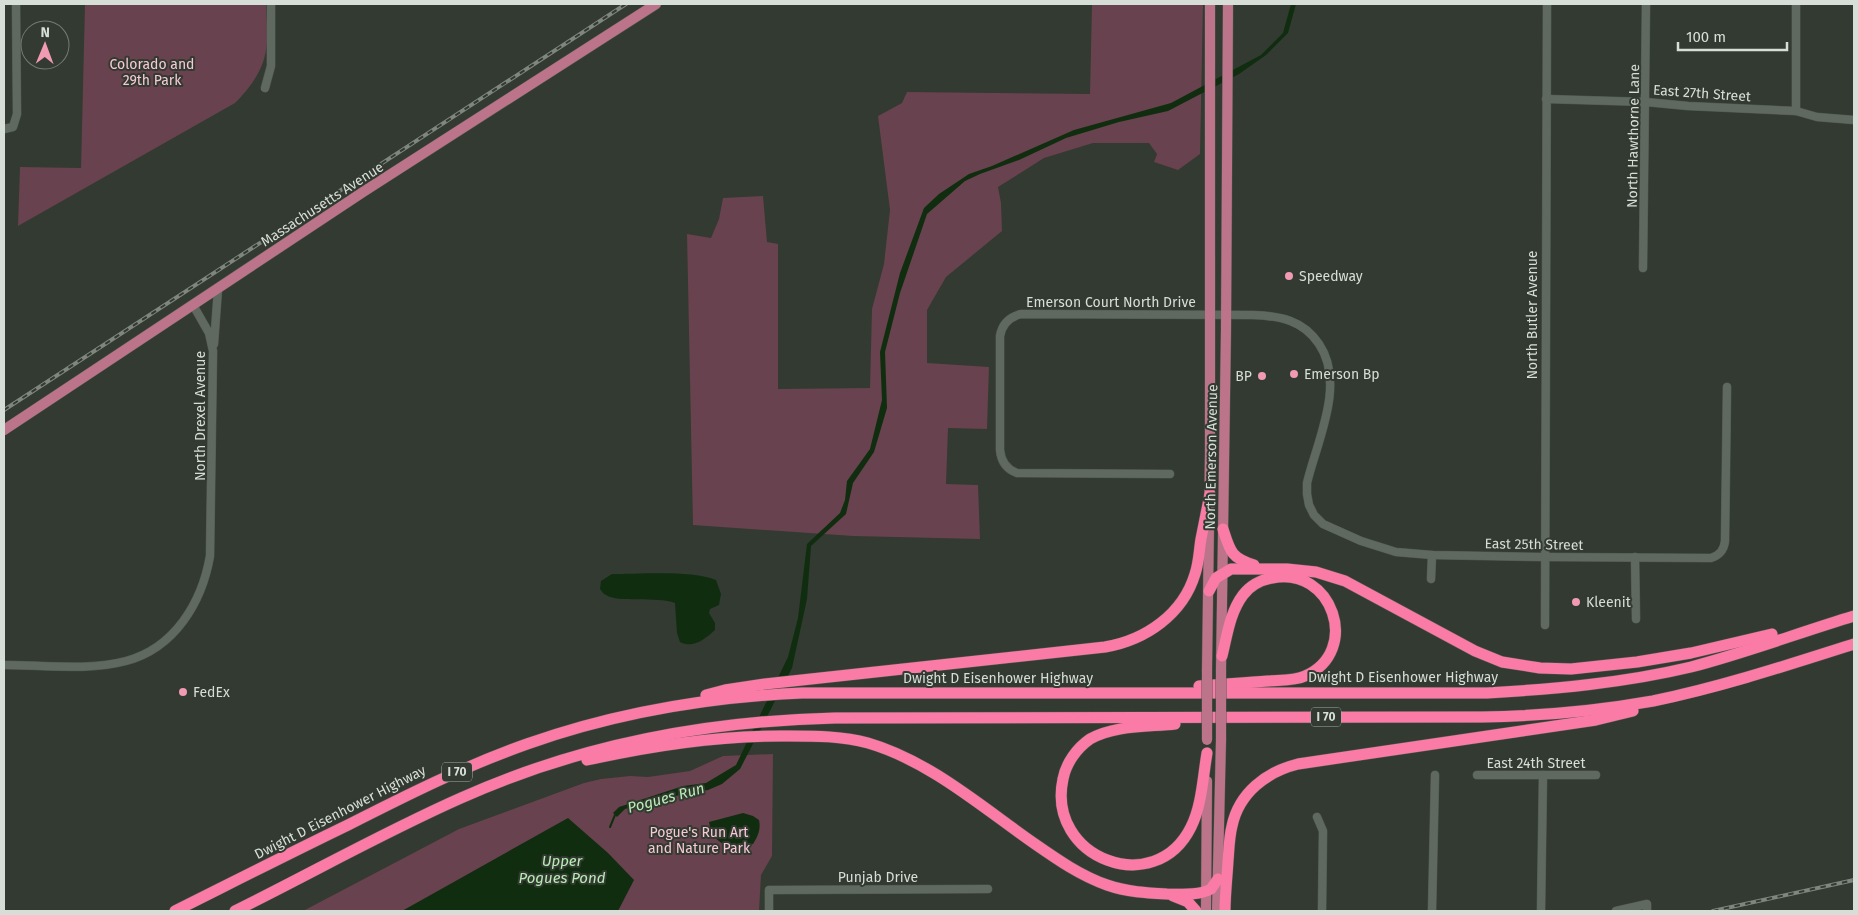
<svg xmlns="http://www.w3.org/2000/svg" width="1858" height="915" font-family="'Fira Sans',sans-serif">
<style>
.green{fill:#68424e}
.water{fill:#112d10}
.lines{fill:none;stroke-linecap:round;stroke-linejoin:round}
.stream{stroke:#112d10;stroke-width:2}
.minor-casing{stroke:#4f564e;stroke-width:9}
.major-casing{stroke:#4f564e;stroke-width:11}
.highway-casing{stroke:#4f564e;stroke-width:12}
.minor{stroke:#60695f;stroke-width:8}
.major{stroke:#bc748a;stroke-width:10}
.highway{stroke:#f97ba6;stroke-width:11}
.rail-casing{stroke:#7f867e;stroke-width:4}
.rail{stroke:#323a31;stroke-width:2;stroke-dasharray:5.5;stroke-linecap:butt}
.major-bridge-casing{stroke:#4f564e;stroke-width:11;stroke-linecap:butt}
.major-bridge{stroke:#bc748a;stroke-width:10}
.poi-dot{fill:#f09ab4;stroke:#323a31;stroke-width:2}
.labels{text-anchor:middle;stroke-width:4;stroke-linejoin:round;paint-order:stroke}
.shield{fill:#323a31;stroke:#a6aca5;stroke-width:1}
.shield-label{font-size:12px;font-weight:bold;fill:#d7ddd7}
.park-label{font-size:14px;fill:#f7c9d6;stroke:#323a31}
.street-label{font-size:14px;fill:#d7ddd7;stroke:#323a31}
.poi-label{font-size:14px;fill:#d7ddd7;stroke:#323a31;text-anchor:start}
.water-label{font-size:15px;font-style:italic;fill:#b9ecb4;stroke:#323a31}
</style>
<rect width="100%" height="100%" fill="#323a31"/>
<g class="green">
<path d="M85 4H266C266 19 269 36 266 50 263 71 249 89 235 103L18 226 20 167 81 168Z"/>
<path d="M1092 4H1203L1200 154 1178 170 1154 162 1157 154 1149 143H1093L1044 158 998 187 1001 203 1002 231 946 277 927 310V363L989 367 987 429 948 428 946 484 978 485 980 539 853 536 693 525 687 234 711 238 719 219 723 198 763 196 767 242 778 244V389L870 388 872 309 884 264 890 210 878 116 902 103 907 92 1090 94Z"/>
<path d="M773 754 772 856 761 875 759 911H303L459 829 584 783 601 779 630 776 648 777 690 771 723 756Z"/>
</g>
<g class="water">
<path d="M1291 4H1296L1288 33 1266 55 1239 74 1168 111 1119 122 1066 138 1019 160 980 174 965 181 927 214 900 293 885 352 887 408 874 452 853 483 846 514 811 546 807 599 792 668 740 769 722 784 708 790 654 800 625 809 617 817 613 813 619 807 683 786 706 783 736 765 788 657 798 618 807 544 840 513 845 500 847 481 870 449 882 400 880 352 900 273 924 208 939 194 969 174 992 166 1074 130 1171 103 1261 55 1283 33Z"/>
<path d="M612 574C639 574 694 570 716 580L721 594 719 605 710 609 709 613 715 623V630C705 639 693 649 680 642L677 633 675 603C657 596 616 603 606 595 603 594 602 591 600 589L601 581Z"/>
<path d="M743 813 753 816 759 820C761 829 758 836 753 844 731 850 713 846 709 822Z"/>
<path d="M568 818 608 853 634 880 618 911H402Z"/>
</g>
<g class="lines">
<path class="stream" d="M610 827 615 815"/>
<defs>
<g id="minor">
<path d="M265 88 271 66V4"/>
<path d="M1546 99 1646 102 1688 106 1796 111 1817 117 1854 120"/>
<path d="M1796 111V4"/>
<path d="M4 129 13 127 17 114 16 4"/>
<path d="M1643 268 1646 4"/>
<path d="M214 344 218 289"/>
<path d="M1170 474 1017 473C1006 469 1001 461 1000 450V336C1002 324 1009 317 1021 314L1253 315C1280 316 1303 320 1319 344 1346 384 1317 441 1307 483V494L1309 505 1314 515 1323 524 1361 541 1396 552 1432 555 1544 557 1711 558C1720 555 1724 550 1725 541L1727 387"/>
<path d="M1635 557 1636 619"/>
<path d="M1431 579 1432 555"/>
<path d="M1545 625 1547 4"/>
<path d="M4 665C42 665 89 671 126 661 175 648 202 602 210 556L213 351 209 333 193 305"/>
<path d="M1477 775H1596"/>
<path d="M1317 817 1323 831 1322 911"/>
<path d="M769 911V890L988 889"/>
<path d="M1432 911 1435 775"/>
<path d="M1541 911 1543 775"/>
<path d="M1616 911 1647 904V911"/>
</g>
<g id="major">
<path d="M4 430 363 192 656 4"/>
<path d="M1207 670 1210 452V4"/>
<path d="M1221 670 1226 329 1228 4"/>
<path d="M1206 911 1207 781"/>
<path d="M1217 911 1221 740"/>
</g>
<g id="highway">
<path d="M1223 529C1230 551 1231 558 1254 565"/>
<path d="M1209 591 1216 578 1231 569H1287L1316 572 1345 581 1475 651 1502 662 1540 668 1571 669 1637 662 1691 653 1772 634"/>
<path d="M1199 686C1222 684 1245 683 1268 681 1280 680 1294 681 1305 676 1362 651 1332 565 1272 578 1261 580 1250 586 1243 595 1230 612 1227 636 1222 656"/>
<path d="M706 695 725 690 765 684 1105 647C1146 640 1183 614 1195 574 1199 562 1199 551 1201 539 1204 524 1207 509 1210 494"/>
<path d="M1175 724C1147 727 1115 725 1090 739 1077 748 1066 763 1063 779 1046 858 1155 900 1191 827 1202 805 1203 776 1207 753"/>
<path d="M587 760C654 745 721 735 789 736 816 736 842 736 868 743 930 761 983 808 1035 844 1058 860 1081 876 1107 885 1127 892 1147 893 1167 894 1181 894 1198 896 1211 889L1218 879"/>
<path d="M1173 896 1188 902 1196 911"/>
<path d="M175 911C233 882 290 853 348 825 407 795 465 766 527 744 615 713 709 697 802 693H1487C1555 689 1624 683 1691 667 1745 653 1801 632 1854 616"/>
<path d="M235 911C310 874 384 832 461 798 579 745 706 721 835 718L1482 717C1540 716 1597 711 1653 701 1721 687 1788 665 1854 644"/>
<path d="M1225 911C1225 895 1227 878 1228 861 1229 850 1229 838 1232 826 1239 793 1266 772 1298 764L1596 720 1633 711"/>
</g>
</defs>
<use href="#minor" class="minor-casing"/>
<use href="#major" class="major-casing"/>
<use href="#highway" class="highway-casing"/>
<use href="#minor" class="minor"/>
<use href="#major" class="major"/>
<use href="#highway" class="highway"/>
<defs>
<g id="rail">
<path d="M4 410 626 4"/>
<path d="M1713 911 1854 880"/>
</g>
</defs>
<use href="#rail" class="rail-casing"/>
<use href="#rail" class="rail"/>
<defs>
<g id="major-bridge">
<path d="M1207 740V670"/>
<path d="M1221 740V670"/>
</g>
</defs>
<use href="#major-bridge" class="major-bridge-casing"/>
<use href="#major-bridge" class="major-bridge"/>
</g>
<g class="poi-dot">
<circle cx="1289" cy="276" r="5"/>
<circle cx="1294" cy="374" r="5"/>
<circle cx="1262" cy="376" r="5"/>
<circle cx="1576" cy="602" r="5"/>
<circle cx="183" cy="692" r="5"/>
</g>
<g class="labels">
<g class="shield">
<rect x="1311" y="707.5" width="30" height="19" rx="4"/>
<rect x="442" y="762.5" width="30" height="19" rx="4"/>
</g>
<g class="shield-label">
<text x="1326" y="721">I 70</text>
<text x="457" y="776">I 70</text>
</g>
<g class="park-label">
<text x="152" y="69">Colorado and<tspan x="152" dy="16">29th Park</tspan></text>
<text x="699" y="837">Pogue's Run Art<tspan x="699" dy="16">and Nature Park</tspan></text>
</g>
<g class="street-label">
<text transform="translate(1702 93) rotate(4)" y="5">East 27th Street</text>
<text transform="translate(1633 136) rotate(-89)" y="5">North Hawthorne Lane</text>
<text transform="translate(322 204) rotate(-33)" y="5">Massachusetts Avenue</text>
<text x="1111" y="307">Emerson Court North Drive</text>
<text transform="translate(1532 315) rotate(-90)" y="5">North Butler Avenue</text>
<text transform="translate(200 416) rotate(-90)" y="5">North Drexel Avenue</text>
<text transform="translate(1211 457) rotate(-89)" y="5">North Emerson Avenue</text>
<text transform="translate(1534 544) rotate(1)" y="5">East 25th Street</text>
<text x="1403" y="682">Dwight D Eisenhower Highway</text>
<text x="998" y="683">Dwight D Eisenhower Highway</text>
<text x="1536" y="768">East 24th Street</text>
<text transform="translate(340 812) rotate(-27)" y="5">Dwight D Eisenhower Highway</text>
<text x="878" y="882">Punjab Drive</text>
</g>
<g class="poi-label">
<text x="1299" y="281">Speedway</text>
<text x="1304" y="379">Emerson Bp</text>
<text x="1252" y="381" text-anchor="end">BP</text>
<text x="1586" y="607">Kleenit</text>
<text x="193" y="697">FedEx</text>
</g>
<g class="water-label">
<text transform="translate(666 798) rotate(-15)" y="5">Pogues Run</text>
<text x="562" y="866">Upper<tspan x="562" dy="17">Pogues Pond</tspan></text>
</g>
</g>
<rect width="1858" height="915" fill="none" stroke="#d7ddd7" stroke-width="10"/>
<g transform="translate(45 45) rotate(1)"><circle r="24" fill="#323a31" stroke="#747b73"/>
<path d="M0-4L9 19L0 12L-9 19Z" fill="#f09ab4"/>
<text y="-8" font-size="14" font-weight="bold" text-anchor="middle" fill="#d7ddd7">N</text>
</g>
<path d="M1678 42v8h109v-8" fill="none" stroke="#d7ddd7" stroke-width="2.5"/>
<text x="1686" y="42" font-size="15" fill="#d7ddd7" stroke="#323a31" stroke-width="4" paint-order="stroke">100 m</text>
</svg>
